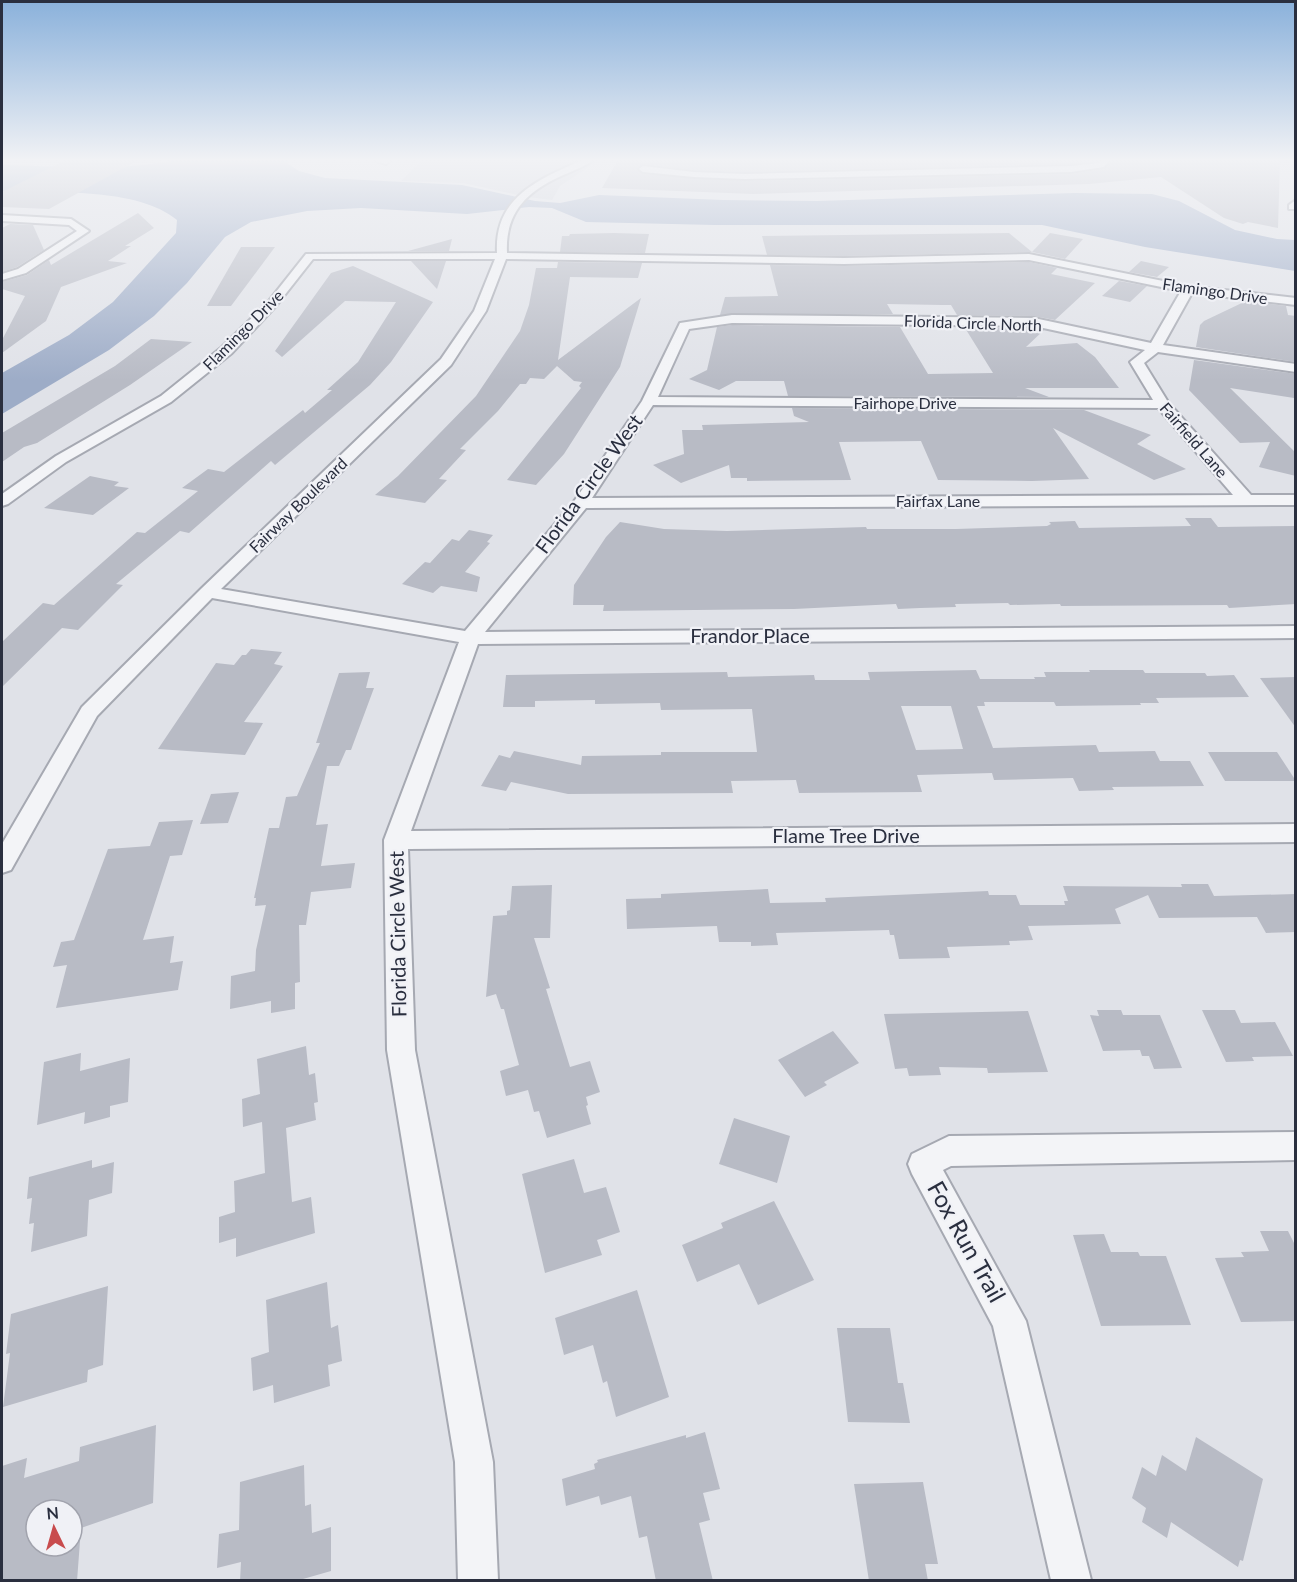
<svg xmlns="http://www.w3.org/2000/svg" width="1297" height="1582" font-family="Lato,sans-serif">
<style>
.built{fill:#ced1da}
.water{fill:#9dacc7}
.building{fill:#b8bbc5;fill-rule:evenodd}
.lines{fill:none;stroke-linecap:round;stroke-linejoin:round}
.minor-casing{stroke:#a6a9b2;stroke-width:4}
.minor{fill:#f3f4f7;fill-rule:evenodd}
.labels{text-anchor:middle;stroke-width:4.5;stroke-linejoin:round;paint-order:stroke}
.far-street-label{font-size:16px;fill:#2a2f3f;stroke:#f0f1f6}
.street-label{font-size:20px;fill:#2a2f3f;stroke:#f0f1f6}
.near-street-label{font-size:24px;fill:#2a2f3f;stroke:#f0f1f6}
</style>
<rect width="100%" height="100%" fill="#e0e2e8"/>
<g class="built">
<path d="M422 160H583L542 178 518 195 463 183 401 181Z"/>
<path d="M599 160 560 186 552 200 528 197 552 180Z"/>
</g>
<path class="water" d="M176 160H287L288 164 299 171 325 178 462 185 535 201 560 203 599 195 723 200 817 201 1075 193 1152 194 1179 201 1235 230 1277 239 1295 240V271L1145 247 1042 225H715L586 222 552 208 529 207 467 214 361 208 307 211 251 222 225 237 187 283 154 316 109 350 2 414V373L69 335 113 302 176 233 177 220C137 187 53 193 2 191V165C59 166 119 172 176 160Z"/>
<g class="building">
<path d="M66 160H138L49 209 2 207V192Z"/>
<path d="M618 160H1098L1071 164 745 172 694 170 643 164 637 169 643 174 745 181 1071 174 1104 169 1112 160H1280L1278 228 1248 222 1243 224 1224 218 1161 177 1089 184 753 194 602 188Z"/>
<path d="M138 213 154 228 125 246H131L108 261 127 263 61 287 46 321 2 353V340L25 296 2 289V282L27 275 49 260 51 265Z"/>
<path d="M10 224 33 225 44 250 17 267 2 272V228Z"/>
<path d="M614 233 649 234 645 253 560 252 562 236H569L570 234Z"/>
<path d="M1009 233 1032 252 844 256 767 255 762 236Z"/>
<path d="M1050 233 1083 239 1065 259 1032 252Z"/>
<path d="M452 239 449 251H408Z"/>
<path d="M241 247H275L231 306H207Z"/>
<path d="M411 261H446L437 289Z"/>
<path d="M1141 261 1169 267 1157 277 1129 272Z"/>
<path d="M558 262 642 263 638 278 570 277 558 360 641 298 620 367 564 454 536 485 507 480 581 388 579 386 582 382 574 381 557 366 544 379 530 378 526 384H520L498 411 460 449 466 450 439 479 447 480 425 503 375 495 398 476 476 396 520 331 529 305 536 268H557Z"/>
<path d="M1029 262 1057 268 1051 274 1095 283 1055 320 1034 316 957 315 951 305H942L887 304 893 314 720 315 725 297 778 296 770 265 844 266Z"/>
<path d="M353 266 433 302 391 362 370 385 275 465 271 461 189 533 180 531 116 584 123 585 78 630 62 628 2 687V642L43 603 54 605 137 532 145 533 198 491 182 488 208 469 224 472 303 410 305 413 332 390H327L358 362 396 302 345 301 282 357 275 351 331 273Z"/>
<path d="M1119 281 1147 286 1130 302 1102 296Z"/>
<path d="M1246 301 1286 306 1288 315 1296 316V362L1196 347 1200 325 1204 321Z"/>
<path d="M732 325 900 327 928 374 993 373 965 328H1034L1044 330 1026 347 1077 343 1095 357 1119 388H1025L1049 397 788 396 784 381H736L719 390 689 379 707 370 717 327Z"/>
<path d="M151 339 192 342 130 385 37 443 24 447 2 462V433L115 366Z"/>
<path d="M1194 360 1296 374 1294 398 1230 388 1296 453V476L1259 467 1270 442 1240 443 1189 390Z"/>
<path d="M792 408 1084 410 1151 435 1137 444 1186 469 1154 480 1053 428 1089 479 1032 481 938 480 921 441 839 442 851 480 747 481V478H731L729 465 681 483 653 465 684 454 682 430H703L702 425 809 422 794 416Z"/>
<path d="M90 476 119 482 114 486 129 488 93 515 44 508Z"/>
<path d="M1185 518H1211L1218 527 1296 526V604L1229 608 1227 605 1061 606 1060 604 1010 605 1008 603 955 604 956 607 920 608 898 609 896 604 794 609 603 611 604 605H573L574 585 606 537 620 522 664 529 727 531 866 527 867 529H956L1047 526 1051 524 1049 522 1075 521 1079 528 1191 526Z"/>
<path d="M469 530 493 535 487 542 490 543 465 572 480 577 477 592 441 586 433 593 402 584 425 562 430 563 452 539 459 541Z"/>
<path d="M251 649 282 652 274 664 283 666 244 722 263 723 245 755 158 749 216 663 234 665 242 655H246Z"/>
<path d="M976 670 980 679H1035L1034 677H1046L1044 672H1090L1089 670H1143L1145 673H1205L1207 676 1234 675 1249 697 1156 698 1159 703H1140L1141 705 1056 706 1054 702H984L985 706H977L993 748 1096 745 1099 752 1155 751 1160 761H1190L1204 786 1112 787 1114 790 1079 791 1073 778 994 780 992 773 917 775 922 792 799 793 796 780 731 781 733 793 568 794 511 782 506 791 481 786 499 755 510 758 514 751 581 765 582 756 661 755V752H757L752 709 661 710 660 703 595 704V700L535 701V707H503L506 675 727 672 728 677 814 675 815 680H870L868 672ZM901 706H951L963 749 916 750Z"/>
<path d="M370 672 366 688H374L351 750H346L339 766H327L316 825 328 824 321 866 355 863 351 888 311 892 306 925H299L300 982 295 983V1009L271 1013V1001L230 1009 231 976 255 971 256 950 266 905 255 906 256 898H254L269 828H279L286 797 297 796 320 743H316L339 673Z"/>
<path d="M1296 677V728L1260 678Z"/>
<path d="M1208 752H1277L1296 781H1225Z"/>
<path d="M239 792 228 823 200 824 211 794Z"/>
<path d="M193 820 182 855 170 856 143 940 174 936 170 963 183 961 178 990 56 1008 67 965 53 967 61 942 74 940 108 849 150 846 159 822Z"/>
<path d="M1181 884H1208L1214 896 1296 894V932L1266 933 1257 917 1159 918 1148 895 1115 909 1121 924 1028 926 1033 940 1009 941 1010 945 947 947 950 958 899 959 894 935H890L889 930 776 933 778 945 751 946V942H719L717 926 627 929 626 899 661 898V894L768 889 770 903 826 902 825 898 988 891 989 895H1016L1020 905H1065L1064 901H1068L1063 886 1182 887Z"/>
<path d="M552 885 550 938H534L550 988 546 989 570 1067 590 1061 600 1092 586 1097 588 1105 586 1106 591 1124 547 1138 539 1111 534 1112 528 1090 506 1096 500 1071 519 1065 504 1009H501L496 994 486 997 493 916 507 915V911L510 910 512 886Z"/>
<path d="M1097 1010H1121L1123 1015H1160L1182 1068 1154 1069 1149 1056H1142L1140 1050 1103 1051 1090 1015 1099 1016Z"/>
<path d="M1202 1010H1235L1241 1023 1275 1022 1293 1056 1252 1057 1254 1061 1226 1062Z"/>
<path d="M1028 1011 1048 1072 988 1073 987 1068 939 1067 941 1075 909 1076 907 1068 895 1069 884 1014Z"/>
<path d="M833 1031 859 1063 824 1082 827 1085 805 1097 778 1060Z"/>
<path d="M306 1046 309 1075 315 1073 318 1102 314 1103 316 1120 286 1128 292 1202 311 1197 315 1233 236 1257V1238L219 1243V1217L235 1212 234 1181 265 1173 262 1122 243 1127 242 1099 260 1094 257 1059Z"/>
<path d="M81 1053 80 1071 130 1058 128 1102 110 1106V1117L84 1124 85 1112 37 1125 44 1062Z"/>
<path d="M734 1118 790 1136 777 1183 719 1164Z"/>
<path d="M574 1159 584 1193 606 1187 620 1232 597 1240 602 1255 545 1273 522 1174Z"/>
<path d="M92 1160V1168L114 1162 112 1193 89 1200 87 1236 31 1252 34 1223 29 1224 32 1198 27 1199 29 1177Z"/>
<path d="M774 1201 814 1280 758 1305 739 1264 697 1282 682 1245 723 1228 721 1223Z"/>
<path d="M1260 1231H1288L1296 1247V1321L1241 1322 1215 1258 1244 1257 1241 1252 1269 1251Z"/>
<path d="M1104 1234 1111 1252H1138L1140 1256H1166L1191 1325 1101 1326 1073 1235Z"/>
<path d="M327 1282 331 1328 338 1325 342 1361 328 1365 330 1386 274 1403 273 1385 253 1391 251 1358 269 1352 266 1300Z"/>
<path d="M108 1286 103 1365 88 1370 87 1382 3 1407 10 1353 6 1354 11 1314Z"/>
<path d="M637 1290 669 1397 616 1417 607 1381 603 1383 593 1345 564 1355 555 1318Z"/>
<path d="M837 1328H890L898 1383H903L910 1423 848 1422Z"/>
<path d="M156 1425 153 1503 81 1528 77 1581H2V1466L27 1458 24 1478 79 1461 80 1447ZM36 1510H72V1546H36Z"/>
<path d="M705 1432 720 1489 703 1493 710 1520 699 1523 713 1581H656L647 1536 639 1538 631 1496 601 1505 599 1496 566 1506 562 1479 595 1469 594 1464 598 1462 597 1460 686 1435V1438Z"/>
<path d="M1196 1437 1263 1479 1243 1561 1240 1560 1238 1567 1171 1522 1167 1538 1142 1522 1146 1508 1132 1498 1142 1467 1156 1476 1162 1455 1186 1471Z"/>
<path d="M304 1465 305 1506 311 1504 312 1533 331 1527V1571L296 1581H240L241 1562 217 1568 219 1534 239 1530 240 1482Z"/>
<path d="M923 1482 938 1564H925L928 1581H869L854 1484Z"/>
</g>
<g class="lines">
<defs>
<g id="minor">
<path d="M374 160H389L390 161 386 164Z"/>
<path d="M582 160H593C584 167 570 172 559 177 525 193 505 214 507 253L844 258 1029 254 1188 286 1296 298V305L1192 293 1163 345 1296 364V372L1158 352 1144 363 1168 402 1251 495H1296V505L586 508 485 632 1296 626V638L478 644 411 831 1296 824V842L408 849 415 1050 493 1462 498 1580H458L455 1462 387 1050 384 840 459 642 212 598 97 716 11 870 2 873V844L82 707 202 588 441 359 474 311 495 259H313L276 306 232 353 171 402 66 462 8 504 2 506V494L56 456 161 396 222 347 268 302 306 254 497 253C494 197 538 180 582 160ZM506 259 844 264 1029 260 1181 291 1151 343 1034 318 732 315 680 323 642 401 575 500 465 631 221 589 451 365 486 311ZM732 323 1034 326 1145 350 1130 362 1153 400 658 397 689 329ZM653 405 1158 408 1233 495 592 498Z"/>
<path d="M1101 160H1110L1104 167 1071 172 745 179 694 177 643 172 639 169 643 166 694 172 745 174 1071 166 1098 163Z"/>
<path d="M1296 200V209H1289V205Z"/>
<path d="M2 215 71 219 89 231 26 273 2 280V274L18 269 77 231 69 225 2 221Z"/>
<path d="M1296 1132V1160L951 1166 943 1170 1026 1321 1091 1580H1051L993 1326 912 1174 908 1164 912 1154 949 1136Z"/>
</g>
</defs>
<use href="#minor" class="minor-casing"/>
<use href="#minor" class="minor"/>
</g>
<linearGradient id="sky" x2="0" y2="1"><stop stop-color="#8ab1db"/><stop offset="0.42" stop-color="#f1f2f5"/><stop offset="1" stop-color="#f1f2f5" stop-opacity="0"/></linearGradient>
<rect width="1297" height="381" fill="url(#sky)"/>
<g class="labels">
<g class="far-street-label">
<text transform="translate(1215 291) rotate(8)" y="6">Flamingo Drive</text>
<text transform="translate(973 323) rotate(2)" y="6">Florida Circle North</text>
<text transform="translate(243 330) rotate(-45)" y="6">Flamingo Drive</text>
<text x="905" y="409">Fairhope Drive</text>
<text transform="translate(1194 440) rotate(49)" y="6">Fairfield Lane</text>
<text x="938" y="507">Fairfax Lane</text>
<text transform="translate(298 505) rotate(-44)" y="6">Fairway Boulevard</text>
</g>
<g class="street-label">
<text transform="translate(589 484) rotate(-54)" y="7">Florida Circle West</text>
<text x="750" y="643">Frandor Place</text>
<text x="846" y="843">Flame Tree Drive</text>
<text transform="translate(398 934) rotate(-91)" y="7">Florida Circle West</text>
</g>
<g class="near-street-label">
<text transform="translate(966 1242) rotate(61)" y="8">Fox Run Trail</text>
</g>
</g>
<rect width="1297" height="1582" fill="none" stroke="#2a2f3f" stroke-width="6"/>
<g transform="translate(54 1528) rotate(355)"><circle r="28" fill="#f0f1f6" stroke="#a1a3ad" stroke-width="1.5"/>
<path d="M0-4.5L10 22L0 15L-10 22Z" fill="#c84b4d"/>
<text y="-9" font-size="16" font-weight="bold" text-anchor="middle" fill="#2a2f3f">N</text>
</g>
</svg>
